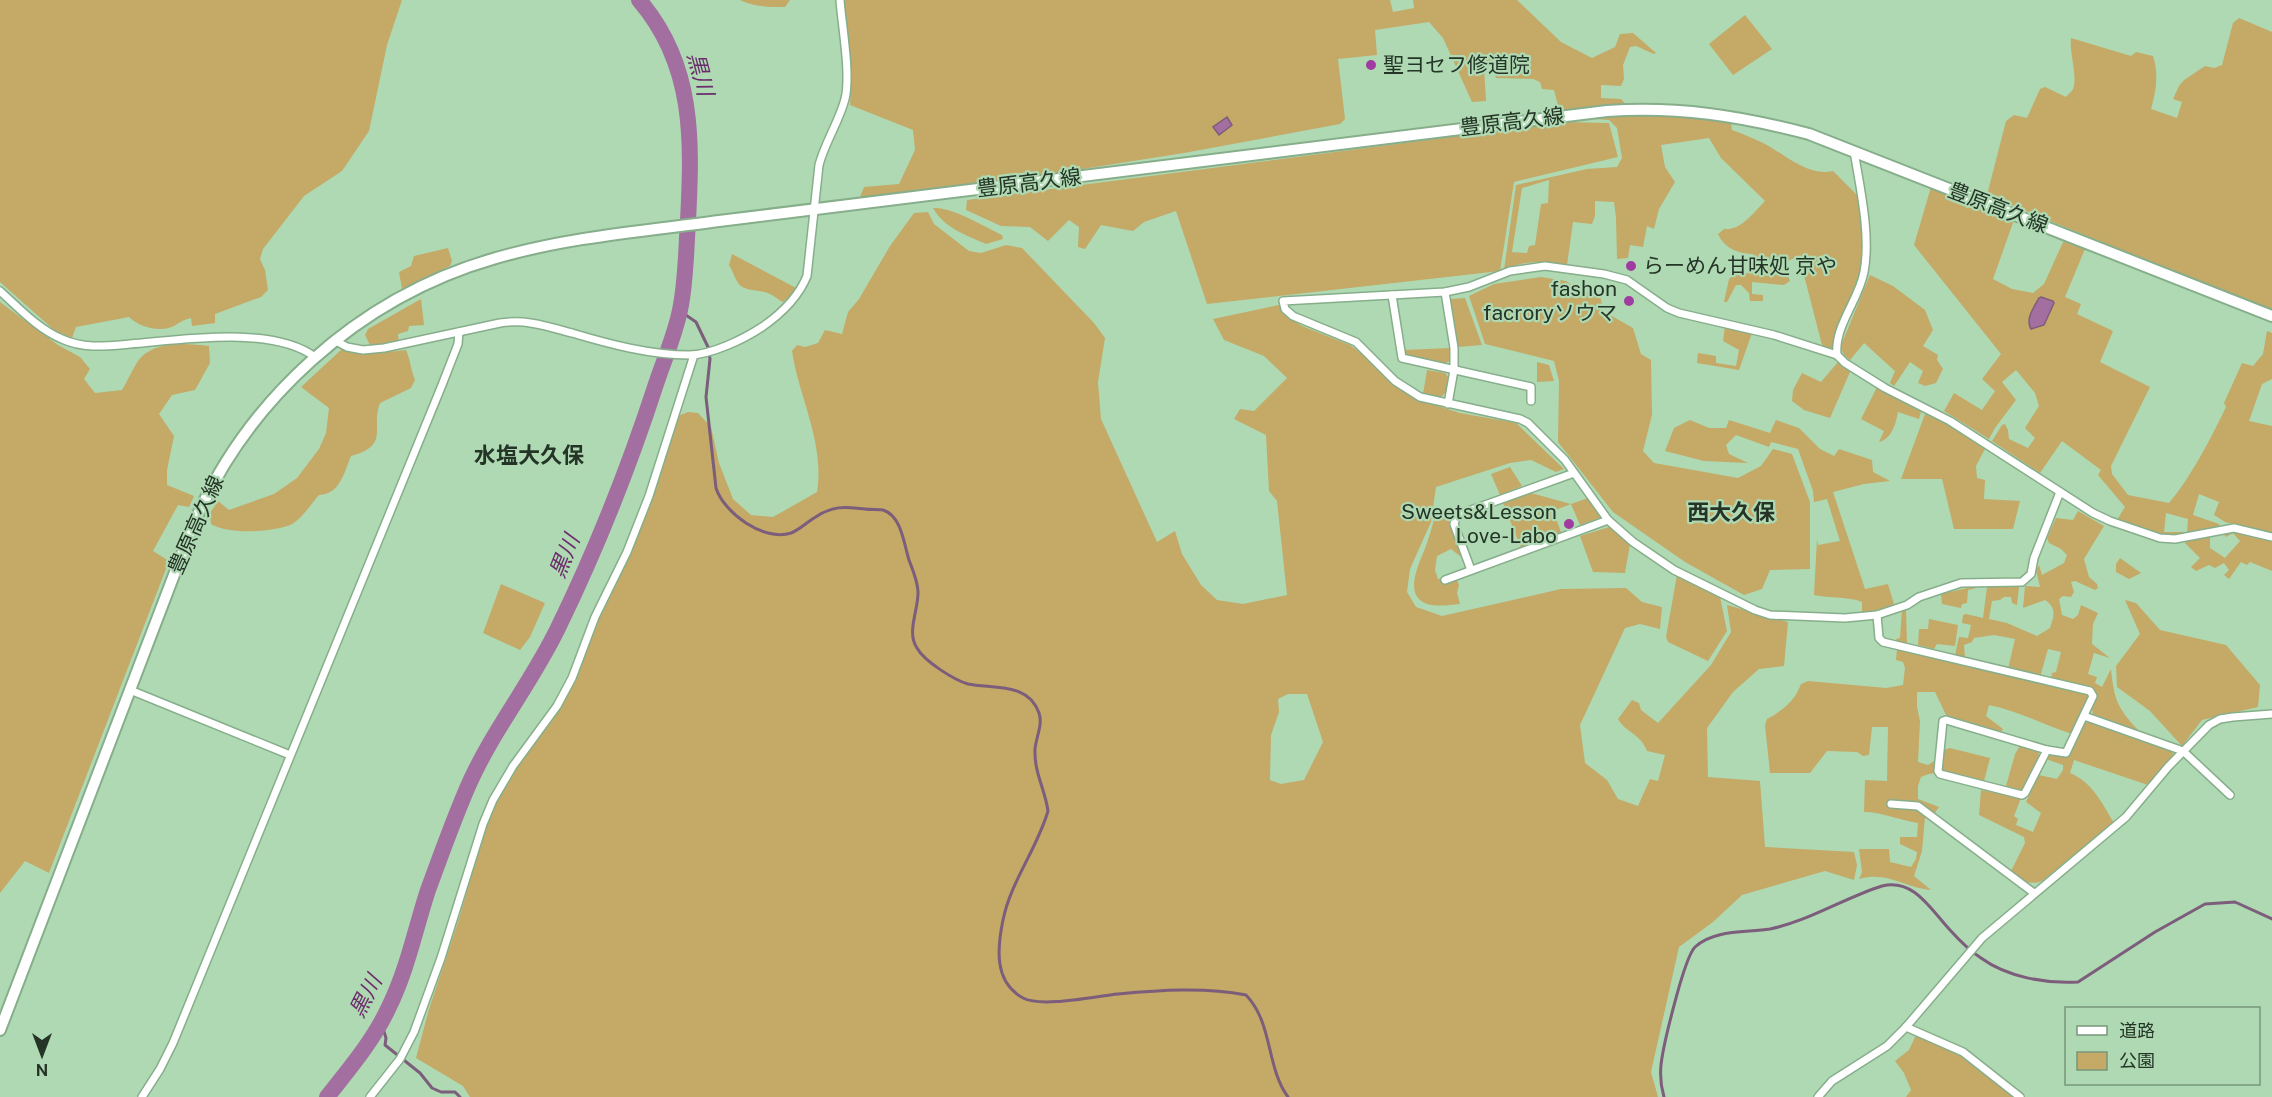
<svg xmlns="http://www.w3.org/2000/svg" width="2272" height="1097" font-family="'Public Sans','Noto Sans JP',sans-serif">
<style>
.green{fill:#c4a967;fill-rule:evenodd}
.water{fill:#a26fa0;stroke:#7c5d7b;stroke-width:1.5}
.lines{fill:none;stroke-linecap:round;stroke-linejoin:round}
.stream{stroke:#7c5d7b;stroke-width:3}
.river{stroke:#a26fa0;stroke-width:16}
.minor-casing{stroke:#86ae8b;stroke-width:10}
.secondary-casing{stroke:#86ae8b;stroke-width:14}
.minor{stroke:#fff;stroke-width:7}
.secondary{stroke:#fff;stroke-width:10}
.poi-dot{fill:#a03ba1;stroke:#afd9b3;stroke-width:2}
.labels{text-anchor:middle;stroke-width:4.5;stroke-linejoin:round;paint-order:stroke}
.poi-label{font-size:21px;fill:#243426;stroke:#afd9b3;text-anchor:start}
.street-label{font-size:21px;fill:#243426;stroke:#afd9b3}
.water-label{font-size:22px;font-style:italic;fill:#6c2d6c;stroke:#afd9b3}
.neighbourhood-label{font-size:22px;font-weight:bold;fill:#243426;stroke:#afd9b3}
</style>
<rect width="100%" height="100%" fill="#afd9b3"/>
<g class="green">
<path d="M0 0H402L387 45 369 131 342 171 304 196 263 249 260 259 265 270 268 290 261 297 215 314V323L192 326 191 318C183 320 181 322 174 326 161 333 139 327 129 317L76 327 72 338 54 330 0 282Z"/>
<path d="M740 0H790L785 7C769 7 754 7 740 0Z"/>
<path d="M843 0H1390L1393 12 1414 8 1413 0H1517L1561 42 1592 58 1615 47 1620 34 1633 33 1656 53 1654 54 1636 46 1630 47 1623 65 1624 79 1621 86 1601 85V98L1621 99 1636 116 1661 115 1731 121 1732 130C1743 134 1753 138 1763 143 1785 154 1807 177 1833 171L1857 195 1862 217V269L1834 348 1831 350 1822 345 1799 256 1783 263 1790 281 1784 285 1752 282V294L1763 295V301H1750L1749 293 1741 285H1736L1727 302H1724L1729 279 1736 273 1741 275 1756 270 1757 266 1753 254C1738 254 1724 248 1718 234L1724 229C1741 231 1754 212 1765 201L1721 158 1709 138 1661 145 1665 167 1675 182 1659 209 1654 229 1647 226 1643 247 1630 245 1628 258 1617 259 1616 218 1614 202 1595 201V216L1592 224 1573 222 1567 265C1544 262 1525 259 1504 270L1516 185 1587 169 1617 167 1622 158 1617 128 1609 120 1569 117 1559 109 1554 90 1542 89 1540 82 1533 79 1496 78 1492 66 1484 67 1486 101 1472 102 1443 38 1429 22 1375 30 1377 55 1338 59 1345 119 1340 124 1184 153 956 189 860 197 864 187 899 184 915 150 913 130 850 105 852 76ZM1549 180 1548 203 1541 204 1535 245 1529 246 1527 253 1512 252 1522 188Z"/>
<path d="M1745 15 1772 49 1733 75 1709 44Z"/>
<path d="M2239 18 2272 32V312L1987 195 2006 121 2014 115 2027 118 2040 89 2045 87 2066 97C2068 94 2072 92 2073 89 2078 76 2069 53 2071 38L2131 56 2136 52 2153 56C2159 74 2156 91 2151 109L2177 118 2182 102 2173 99 2179 86 2184 80 2205 66 2214 68 2222 65 2233 23Z"/>
<path d="M1564 122 1609 123 1618 157 1514 182 1500 271 1207 304 1176 211 1144 222 1133 231 1101 225 1085 249 1078 247 1079 227 1069 220 1048 241 1030 227 1001 226 966 210 967 200Z"/>
<path d="M1931 187 2014 220 1993 279 2012 289 2033 293 2044 284 2064 240 2085 249 2065 297 2081 304 2077 314 2113 331 2100 362 2150 387 2111 466 2112 474 2128 495 2169 503C2191 477 2211 438 2226 407L2224 403 2242 363 2253 366 2263 354 2267 331 2272 333V379L2262 384 2249 421 2272 426V534L2225 522 2214 515 2219 502 2199 494 2193 515 2219 524V527L2184 535 2167 536 2117 520 2125 507 2098 475 2101 470 2062 441 2040 473 1992 441 2002 425 2005 424 2008 430 2009 439 2028 448 2035 438 2025 428 2039 406 2035 393 2016 370 2002 382 2016 400 1995 428 1989 439 1944 411 1954 393 1982 410 1995 391 1982 379 2001 354 1914 245ZM2166 513 2188 519 2187 532H2164Z"/>
<path d="M933 208C953 207 983 226 1002 235L1003 239 986 244C966 235 944 228 933 208Z"/>
<path d="M928 212 934 224 969 251 981 253 1006 245 1022 248 1094 323 1105 338 1098 382 1101 419 1157 542 1175 531 1182 554 1201 585 1217 600 1243 604 1287 595 1277 501 1269 491 1266 435 1234 419 1240 409 1254 411 1287 378 1264 356 1224 340 1213 319 1279 305 1284 314 1302 326 1350 345 1369 359 1393 385 1422 401 1460 413 1516 423 1564 469 1556 472 1531 460 1510 463 1436 487 1431 522 1410 569 1407 592 1416 607 1442 616 1561 589 1626 588 1642 602 1662 607 1660 629 1640 624 1625 628 1580 725 1585 763 1607 780 1618 799 1638 806 1650 779 1658 781 1665 755 1647 751C1640 733 1626 733 1618 719L1632 700 1639 703 1641 710 1658 723 1711 665 1731 632 1727 605 1788 622 1784 666 1759 669 1733 692 1707 728 1708 777 1760 781 1765 847 1854 852 1857 865 1854 880 1825 871 1742 895 1713 922 1679 947 1651 1072 1658 1097H470L463 1086 416 1058 429 1009 459 919 480 846 494 806 516 768 557 713 575 681 598 619 652 498 678 416 688 412 698 413 711 427 719 463 733 499 751 515 773 517 817 492C825 443 799 398 792 351L797 345 805 347 818 343 825 330 842 334 848 312 859 299 890 246 914 213ZM1288 694H1307L1323 742 1304 780 1281 784 1270 780 1271 735 1279 712 1278 699Z"/>
<path d="M448 248 452 261 450 266 402 289 399 272 411 266 414 256Z"/>
<path d="M732 254 798 289 783 302C779 300 774 296 770 294 760 289 744 292 738 283 734 277 733 271 729 265Z"/>
<path d="M1870 275 1893 286 1925 310 1933 330 1923 346 1938 355 1937 360 1943 369 1936 383 1925 386 1918 383 1923 371 1910 362 1894 386 1890 383 1895 371 1864 343 1850 360C1843 355 1841 352 1842 343Z"/>
<path d="M1541 277 1566 281 1579 290 1600 294 1603 311 1633 328 1641 354 1651 360 1652 415 1643 451 1654 463 1738 478 1761 466 1773 449 1792 454 1810 502V569L1770 570 1762 589 1744 595 1685 562 1613 512 1558 442 1559 381 1554 361 1485 344 1469 296 1494 284Z"/>
<path d="M1465 298 1482 345 1458 347 1450 299Z"/>
<path d="M421 299 424 325 409 326 408 331 398 334 399 343 371 347 365 335 368 329Z"/>
<path d="M0 302 58 345 80 357 90 369 84 379 95 393 122 390C128 380 132 370 138 361 153 340 187 343 209 346L210 363 195 390 172 395 159 414 174 436 167 470V485L194 496 189 507 178 505 153 551 169 561 49 873 25 861 0 893Z"/>
<path d="M1725 326 1752 333 1739 370 1697 363 1698 353 1716 356V363L1736 366 1739 350 1723 341Z"/>
<path d="M1450 348 1451 360 1444 364 1408 357 1404 350Z"/>
<path d="M342 349C364 354 383 353 406 350 410 359 411 370 415 380L411 388 380 403C370 428 391 445 351 456 344 473 340 494 319 495 311 504 301 520 290 525 272 532 228 535 211 524L210 513 218 501 229 510 274 494 297 478 319 449 326 433 329 408 301 387Z"/>
<path d="M1537 362 1549 365 1554 381 1537 382Z"/>
<path d="M1838 362 1850 372 1830 418 1804 410 1792 401 1793 390 1802 373 1821 382Z"/>
<path d="M1427 370 1445 373 1448 377 1446 392 1441 397 1423 394Z"/>
<path d="M1877 387 1921 412 1919 419 1898 412C1896 423 1892 439 1879 442L1884 431 1861 419Z"/>
<path d="M1925 414 1951 425 1986 447 1976 466 1977 478 1985 480 1984 499 2020 501 2013 529H1954L1942 479H1901Z"/>
<path d="M1690 420 1709 428H1726L1729 420 1770 433 1776 420 1799 428 1820 449 1834 456 1839 449 1872 460 1873 472 1890 481 1864 484 1833 492 1865 589 1888 584 1895 608 1877 612 1862 613V602C1853 597 1827 598 1814 595L1817 539 1818 545 1840 541 1827 499 1814 502 1813 491 1798 449 1771 442 1769 447 1736 435 1726 445 1729 454 1748 463 1704 461 1665 451 1674 428Z"/>
<path d="M1510 467 1522 486 1500 495 1491 474Z"/>
<path d="M1531 493 1571 504 1588 498 1602 517 1580 525 1571 504 1553 511 1561 532 1521 548 1503 503Z"/>
<path d="M1436 510 1449 521 1461 557 1451 549 1437 556 1435 570 1438 579 1456 578 1459 585 1457 593 1460 604C1450 605 1437 607 1427 604 1402 595 1420 562 1426 546 1430 534 1434 522 1436 510Z"/>
<path d="M2078 511 2104 526 2084 559 2089 577 2097 584 2098 588 2095 590 2075 581 2071 582 2074 592 2071 597 2063 596 2059 599 2062 615 2073 619 2078 615 2081 605 2098 613 2093 624 2092 644 2110 658 2094 653 2088 674 2097 677 2095 683 2102 687 2111 669C2114 699 2117 708 2139 731L2093 714 2092 709 2097 698 2093 690 2051 679 2052 673 2056 672 2061 652 2048 649 2040 677 2008 669 2015 639 1994 635 1974 638 1972 642 1964 645 1965 658 1955 655 1959 637 1968 638 1971 625 1962 623 1963 615 1966 614 1983 618 1987 587H2019L2017 605 2012 603 2011 597H2004L2000 600 1992 601 1989 619 2007 623 2037 636 2050 628C2054 616 2057 608 2045 600L2023 608 2025 586 2040 587 2036 570 2039 565 2042 575 2064 563 2067 555 2061 549 2049 543 2047 538 2056 518 2073 520Z"/>
<path d="M1609 527 1630 544 1625 573 1593 572 1580 536Z"/>
<path d="M2234 530 2272 541V571L2250 562 2247 565 2241 562 2229 579 2224 575 2229 570 2224 563 2215 568 2209 565 2196 571 2191 567 2200 558 2185 543V541L2210 536V548L2225 558 2240 541 2233 533 2226 537 2223 533Z"/>
<path d="M2120 558 2141 573 2129 579 2116 572V564Z"/>
<path d="M1677 575 1720 597 1727 631 1708 661 1668 642 1666 637Z"/>
<path d="M501 584 545 603 530 637 520 650 483 633Z"/>
<path d="M1976 586V588L1968 590 1967 603 1962 604 1961 608 1942 604 1941 594Z"/>
<path d="M2125 600 2136 603 2160 630 2226 645 2260 685 2258 707 2202 720 2182 746 2150 711 2117 687 2116 666 2140 634Z"/>
<path d="M1906 609 1907 644 1897 641 1896 639 1900 638 1902 610Z"/>
<path d="M1929 619 1958 625 1955 646 1937 644 1934 649 1918 645 1919 629H1928Z"/>
<path d="M1897 649 2082 692 2087 695 2088 700 2072 734C2044 725 2018 711 1989 705L1986 716 2003 729 2001 732 1946 715 1935 692H1917V707L1920 721 1918 762 1928 765 1934 761 1943 750 1950 748 1990 758 1984 781C1965 777 1940 767 1921 777L1918 786V799L1939 807 1934 814 1925 817 1922 851 1914 876 1931 890C1904 888 1888 871 1859 879L1862 872 1859 849H1889L1890 862 1911 867 1916 859 1917 852 1900 844V837H1917L1918 823C1899 820 1882 812 1864 812L1865 780 1887 781 1888 727H1872L1869 755 1863 756 1857 752 1827 751 1810 773H1770L1765 725 1767 719C1783 710 1795 701 1801 684L1808 681 1886 688 1903 685 1905 668 1903 662 1896 660Z"/>
<path d="M2090 721 2172 752 2174 755 2148 785 2074 760 2070 773C2092 782 2102 803 2114 823L2042 881C2029 886 2022 880 2011 871L2025 843 2024 837 1979 815 1981 790 2021 798 2014 816 2018 819 2016 825 2033 832 2041 813 2026 802 2039 775 2057 779 2063 770V765L2046 759 2049 755 2068 757 2085 723Z"/>
<path d="M2020 746 2037 751 2040 756 2024 789 2020 790 2006 786 2015 754Z"/>
<path d="M1916 1035 1944 1045 1961 1055 2016 1097H1906L1911 1090 1904 1073 1895 1061 1909 1050Z"/>
</g>
<g class="water">
<path d="M1227 117 1232 125 1219 135 1213 127Z"/>
<path d="M2041 297 2053 301 2054 303 2044 325 2031 329C2025 319 2034 307 2039 298Z"/>
</g>
<g class="lines">
<g class="stream">
<path d="M680 311 696 322 708 347 710 359 706 397 716 488C724 513 764 542 791 533 799 530 806 523 814 518 832 506 844 506 865 509 871 510 878 509 883 510 902 516 904 545 909 560 913 571 917 579 918 591 919 609 906 632 917 648 924 661 954 680 968 684 993 689 1028 682 1039 713 1043 725 1036 737 1035 749 1034 773 1045 789 1048 811 1037 849 1011 881 1003 920 997 949 994 982 1023 998 1042 1008 1096 996 1118 994 1160 990 1205 987 1246 995 1273 1023 1266 1067 1288 1097"/>
<path d="M381 1022 386 1038 385 1045 420 1073 432 1088 441 1092H455L460 1097"/>
<path d="M1664 1097C1661 1087 1660 1075 1661 1065 1663 1046 1684 958 1695 947 1714 929 1747 933 1770 929 1809 921 1844 898 1882 886 1914 878 1931 910 1950 930 1959 940 1970 951 1981 958 2007 977 2046 984 2078 982L2155 932 2205 904 2235 902 2272 919"/>
</g>
<path class="river" d="M327 1097C349 1069 373 1041 388 1009 407 971 415 930 428 890 441 855 454 818 469 784 493 730 532 682 558 628 596 550 629 467 656 384 664 360 675 335 680 310 686 282 686 250 688 221 692 141 695 65 639 0"/>
<defs>
<g id="minor">
<path d="M0 291C19 308 38 329 62 339 83 349 107 346 130 344 181 340 272 325 315 357"/>
<path d="M1445 292 1454 348V370L1448 404"/>
<path d="M1392 295 1402 358 1531 387V401"/>
<path d="M336 341 347 347 363 350 384 348 500 323C526 319 546 326 572 333 609 344 650 355 689 355 711 355 744 339 762 327 781 314 798 298 807 276L819 165C825 142 839 122 845 99 851 74 842 27 840 0"/>
<path d="M1837 355C1834 326 1859 300 1864 272 1871 235 1860 188 1854 151"/>
<path d="M2060 492 2034 558 2031 574 2022 582 1961 583 1919 597 1907 605 1877 615 1845 618 1770 615 1755 610 1674 570 1633 542 1608 520 1565 460 1528 423 1520 419 1420 397 1395 381 1356 342 1293 316 1285 309 1283 301 1445 292 1469 287 1510 271 1545 266 1604 274 1627 280 1667 308 1679 313 1774 335 1837 355 1845 363 1885 388 1950 421 2093 513 2110 521 2160 538 2175 539 2234 528 2272 537"/>
<path d="M1471 570 1454 524 1457 515 1574 473"/>
<path d="M1445 580 1608 520"/>
<path d="M1877 615 1879 638 1883 642 2090 691 2093 696 2066 753 2047 750"/>
<path d="M130 690 290 755"/>
<path d="M2084 716 2183 751 2230 795"/>
<path d="M1946 720 2047 750 2025 793 2022 795 1940 774 1938 771 1943 721Z"/>
<path d="M1891 804 1918 806 2034 893"/>
<path d="M1906 1027 1963 1052 2020 1097"/>
<path d="M142 1097 160 1069 173 1043 442 385 458 344 459 332"/>
<path d="M370 1097 400 1059 414 1032 441 958 483 824 493 800 513 766 557 706 572 678 595 617 627 552 649 496 694 355"/>
<path d="M1818 1097 1832 1081 1887 1046 1906 1027 1982 938 2126 817 2168 767 2209 725 2220 719 2233 717 2272 714"/>
</g>
<path id="secondary" d="M0 1030 190 533C243 401 359 297 496 258 568 237 645 231 719 221L1607 111C1678 106 1740 116 1809 134L2272 316"/>
</defs>
<use href="#minor" class="minor-casing"/>
<use href="#secondary" class="secondary-casing"/>
<use href="#minor" class="minor"/>
<use href="#secondary" class="secondary"/>
</g>
<g class="poi-dot">
<circle cx="1371" cy="65" r="6"/>
<circle cx="1631" cy="266" r="6"/>
<circle cx="1629" cy="301" r="6"/>
<circle cx="1569" cy="524" r="6"/>
</g>
<g class="labels">
<g class="poi-label">
<text x="1383" y="72">聖ヨセフ修道院</text>
<text x="1643" y="273">らーめん甘味処 京や</text>
<text x="1617" y="296" text-anchor="end">fashon<tspan x="1617" dy="24">facroryソウマ</tspan></text>
<text x="1557" y="519" text-anchor="end">Sweets&amp;Lesson<tspan x="1557" dy="24">Love-Labo</tspan></text>
</g>
<g class="street-label">
<text transform="translate(1512 122) rotate(-7)" y="7">豊原高久線</text>
<text transform="translate(1029 183) rotate(-7)" y="7">豊原高久線</text>
<text transform="translate(1998 208) rotate(21)" y="7">豊原高久線</text>
<text transform="translate(196 525) rotate(-66)" y="7">豊原高久線</text>
</g>
<g class="water-label">
<text transform="translate(701 74) rotate(75)" y="8">黒川</text>
<text transform="translate(564 556) rotate(-68)" y="8">黒川</text>
<text transform="translate(365 996) rotate(-63)" y="8">黒川</text>
</g>
<g class="neighbourhood-label">
<text x="529" y="463">水塩大久保</text>
<text x="1731" y="520">西大久保</text>
</g>
</g>
<rect x="2065" y="1007" width="195" height="78" fill="#afd9b3" stroke="#77977b" stroke-width="1.5"/>
<rect x="2077" y="1026" width="30" height="9" fill="#ffffff" stroke="#77977b" stroke-width="1.5"/>
<text x="2119" y="1037" font-size="18" fill="#243426">道路</text>
<rect x="2077" y="1052" width="30" height="18" fill="#c4a967" stroke="#77977b" stroke-width="1.5"/>
<text x="2119" y="1067" font-size="18" fill="#243426">公園</text>
<g transform="translate(42 1055) rotate(180)" stroke="#afd9b3" stroke-width="4.5" paint-order="stroke">
<path d="M0-4.5L10 22L0 15L-10 22Z" fill="#243426"/>
<text y="-9" font-size="16" font-weight="bold" text-anchor="middle" fill="#243426">N</text>
</g>
</svg>
